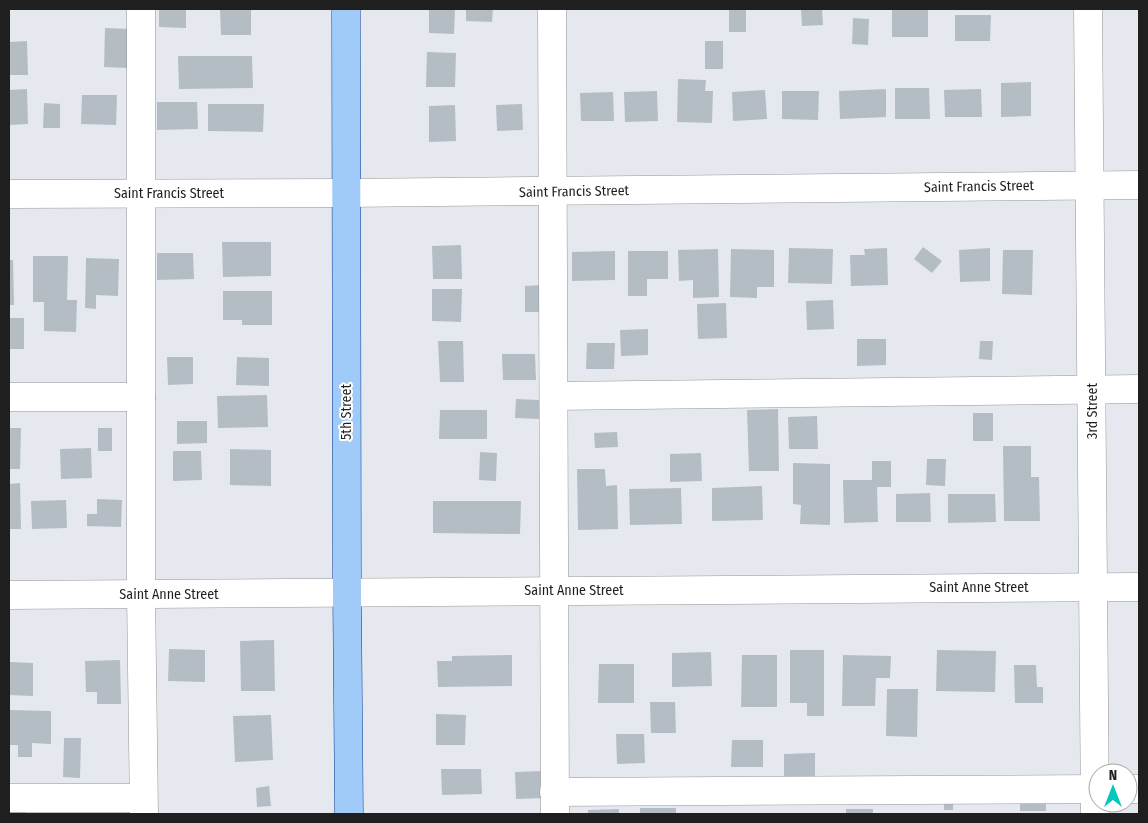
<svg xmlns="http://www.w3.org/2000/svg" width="1148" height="823" font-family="'Fira Sans Condensed',sans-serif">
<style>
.building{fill:#b5bdc4}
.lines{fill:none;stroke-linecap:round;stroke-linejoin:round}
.minor-casing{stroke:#969696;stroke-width:29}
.major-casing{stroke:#053b95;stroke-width:29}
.minor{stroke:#fff;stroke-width:28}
.major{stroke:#a0cbf9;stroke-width:28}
.labels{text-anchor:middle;stroke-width:4;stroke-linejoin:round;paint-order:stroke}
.street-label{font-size:14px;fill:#1f1f1f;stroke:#fff}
</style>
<rect width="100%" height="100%" fill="#e5e9ef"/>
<g class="building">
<path d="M159 9H186V28L159 27Z"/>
<path d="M220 9H251V35H221Z"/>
<path d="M429 9H455L454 34 429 33Z"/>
<path d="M466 9H493L492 22 466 21Z"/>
<rect x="729" y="9" width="17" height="23"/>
<path d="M801 9H822L823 25 802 26Z"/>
<rect x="892" y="9" width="36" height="28"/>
<path d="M955 15H991L990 41H955Z"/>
<path d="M853 18 869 19 868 45 852 44Z"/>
<path d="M105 28 129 29 128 68 104 67Z"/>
<path d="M27 41 28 75H9V42Z"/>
<rect x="705" y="41" width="18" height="28"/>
<path d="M427 52 456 53 455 87H426Z"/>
<path d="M178 56H252L253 88 179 89Z"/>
<path d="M678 79 706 80 705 91H713L712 123 677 122Z"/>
<path d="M1031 82V116L1001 117V83Z"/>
<path d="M895 88H929L930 119H895Z"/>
<path d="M27 89 28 124 9 125V90Z"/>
<path d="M886 89V117L840 119 839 91Z"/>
<path d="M981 89 982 117H945L944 90Z"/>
<path d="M765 90 767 119 733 121 732 92Z"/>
<path d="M657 91 658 121 625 122 624 92Z"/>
<path d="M782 91H819L818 120 782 119Z"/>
<path d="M613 92 614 121H581L580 93Z"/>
<path d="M82 95H117L116 125 81 124Z"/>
<path d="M157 102H197L198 129 157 130Z"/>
<path d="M44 103 60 104V128H43Z"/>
<path d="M208 104H264L263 132 208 131Z"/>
<path d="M522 104 523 130 497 131 496 105Z"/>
<path d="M455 105 456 141 429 142V106Z"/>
<path d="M222 242H271V276L223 277Z"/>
<path d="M461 245 462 279H433L432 246Z"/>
<path d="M923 247 942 261 932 273 914 259Z"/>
<path d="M789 248 833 249 832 284 788 283Z"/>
<path d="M887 248 888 285 851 286 850 255H865L864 249Z"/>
<path d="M990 248V281L960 282 959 250Z"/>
<path d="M718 249 719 297 693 298V280L679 281 678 250Z"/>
<path d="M731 249 774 250V287H757V298L730 297Z"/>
<path d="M1003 250H1033L1032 295 1002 294Z"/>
<path d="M615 251V280L572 281V252Z"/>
<path d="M628 251H668V279H647V296H628Z"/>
<path d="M157 253H193L194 279 157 280Z"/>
<path d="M33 256H68L67 300H77L76 332 44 331V302H33Z"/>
<path d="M86 258 119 259 118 296 96 295V309L85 308Z"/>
<path d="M9 260H13L14 305H9Z"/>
<path d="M541 285 542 312H525V286Z"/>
<path d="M432 289H462L461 322 432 321Z"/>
<path d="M223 291H272V325H242V320H223Z"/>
<path d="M833 300 834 329 807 330 806 301Z"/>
<path d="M726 303 727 338 698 339 697 304Z"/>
<rect x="9" y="318" width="15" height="31"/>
<path d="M648 329V355L621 356 620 330Z"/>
<path d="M857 339H886V365L857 366Z"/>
<path d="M438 341H463L464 382H440Z"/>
<path d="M980 341H993L992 360 979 359Z"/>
<path d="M587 343H615L614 369H586Z"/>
<path d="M502 354H535L536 380H503Z"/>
<path d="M167 357H193V384L168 385Z"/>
<path d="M237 357 269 358V386L236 385Z"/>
<path d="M267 395 268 427 218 428 217 396Z"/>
<path d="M516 399 539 400V419L515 418Z"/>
<path d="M778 409 779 471H749L747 410Z"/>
<path d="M440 410H487V439H439Z"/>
<rect x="973" y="413" width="20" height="28"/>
<path d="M817 416 818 449H789L788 417Z"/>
<path d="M177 421H207V443L177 444Z"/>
<path d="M9 428H21L20 469H9Z"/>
<rect x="98" y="428" width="14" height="23"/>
<path d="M617 432 618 447 595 448 594 433Z"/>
<path d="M1003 446H1031V477H1039L1040 521H1004Z"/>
<path d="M91 448 92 478 61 479 60 449Z"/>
<path d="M230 449 271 450V486L230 485Z"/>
<path d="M173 451H201L202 480 173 481Z"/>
<path d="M480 452 497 453 496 481 479 480Z"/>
<path d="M701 453 702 481 670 482V454Z"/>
<path d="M927 459H946L945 486 926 485Z"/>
<path d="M872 461H891V487H877L878 522 844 523 843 480H872Z"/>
<path d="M793 463 830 464V525L800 524 801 505 793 504Z"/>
<path d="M577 469H605L606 486 617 485 618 529 578 530Z"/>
<path d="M20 483 21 529H9V484Z"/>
<path d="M762 486 763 520 712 521V488Z"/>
<path d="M681 488 682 524 630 525 629 489Z"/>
<path d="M930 493 931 522H896V494Z"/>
<path d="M948 494H995L996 522 948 523Z"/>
<path d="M97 499 122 500 121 527 87 526V514H97Z"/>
<path d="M66 500 67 528 32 529 31 501Z"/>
<path d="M433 501H521L520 534 433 533Z"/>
<path d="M274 640 275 691H241L240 641Z"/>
<path d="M169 649 205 650V682L168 681Z"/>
<path d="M790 650H824V716H807V703H790Z"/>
<path d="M937 650 996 651 995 692 936 691Z"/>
<path d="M711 652 712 686 672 687V653Z"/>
<path d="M512 655V686L438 687 437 661H452V656Z"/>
<path d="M742 655H777V707H741Z"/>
<path d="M843 655 891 656 890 678H876L875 706H842Z"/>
<path d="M120 660 121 704H97V692H86L85 661Z"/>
<path d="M9 662 33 663V696L9 695Z"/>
<path d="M599 664H634V703H598Z"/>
<path d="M1014 665H1036L1037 687H1043V703H1015Z"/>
<path d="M887 689H918L917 737 886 736Z"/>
<path d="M650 702H675L676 733H651Z"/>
<path d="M9 710 51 711V744L32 743V757H18V745H9Z"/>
<path d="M436 714 466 715 465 745H436Z"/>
<path d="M271 715 273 760 235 762 233 716Z"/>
<path d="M616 734H644L645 763 617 764Z"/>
<path d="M64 738H81L80 778 63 777Z"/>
<path d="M732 740H763V767H731Z"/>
<path d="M815 753V776L784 777V754Z"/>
<path d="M441 769H481L482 794 442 795Z"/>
<path d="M544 771 545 798 516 799 515 772Z"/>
<path d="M269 786 271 806 257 807 256 788Z"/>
<rect x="1020" y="797" width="26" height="14"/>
<path d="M944 799 953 800V810H944Z"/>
<rect x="9" y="804" width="17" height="10"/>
<rect x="640" y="808" width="36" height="6"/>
<path d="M619 809V814H588V810Z"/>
<rect x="846" y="809" width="27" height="5"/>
</g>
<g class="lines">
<defs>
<g id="minor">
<path d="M141 9V594L144 814"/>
<path d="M552 9C555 277 552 546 555 814"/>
<path d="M1088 9 1095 814"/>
<path d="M9 194 346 193 1139 185"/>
<path d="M554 396 1139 389"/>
<path d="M9 397H141"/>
<path d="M9 595 1139 587"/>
<path d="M1128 789H1139"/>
<path d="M554 792 1098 789"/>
<path d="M9 798H143"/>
</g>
<path id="major" d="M346 9 347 592 349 814"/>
</defs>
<use href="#minor" class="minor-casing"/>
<use href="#major" class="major-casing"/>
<use href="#minor" class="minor"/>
<use href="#major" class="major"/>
</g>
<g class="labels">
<g class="street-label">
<text transform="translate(979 186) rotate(-1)" y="5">Saint Francis Street</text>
<text transform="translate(574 191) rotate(-1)" y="5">Saint Francis Street</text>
<text x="169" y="198">Saint Francis Street</text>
<text transform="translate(1092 411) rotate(-90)" y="5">3rd Street</text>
<text transform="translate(346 412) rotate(-90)" y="5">5th Street</text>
<text x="979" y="592">Saint Anne Street</text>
<text x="574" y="595">Saint Anne Street</text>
<text x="169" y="599">Saint Anne Street</text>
</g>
</g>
<rect width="1148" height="823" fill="none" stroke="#1f1f1f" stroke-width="20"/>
<g transform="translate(1113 788)"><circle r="24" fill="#ffffff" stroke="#a5a5a5"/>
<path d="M0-4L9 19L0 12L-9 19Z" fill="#06c7be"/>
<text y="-8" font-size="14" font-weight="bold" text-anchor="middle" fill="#1f1f1f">N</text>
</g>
</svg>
